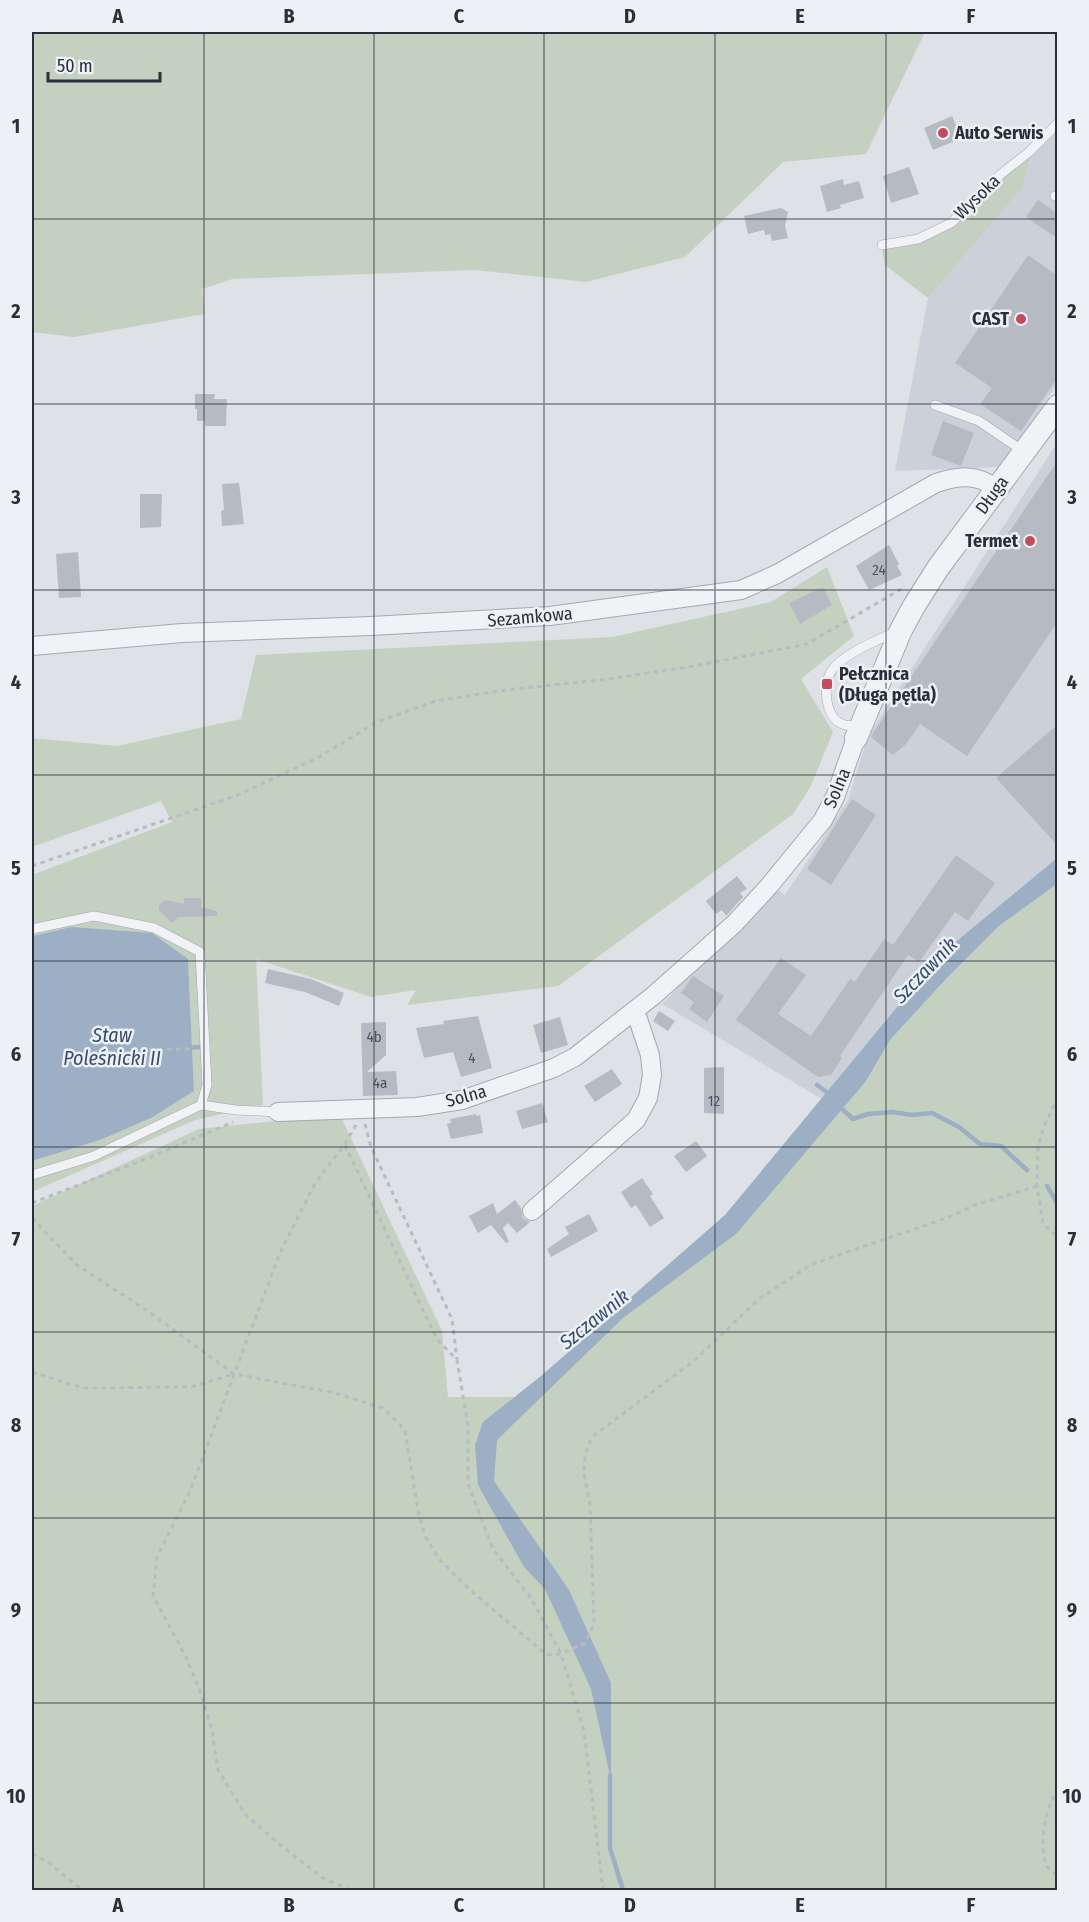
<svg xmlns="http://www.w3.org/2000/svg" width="1089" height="1922" font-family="'Fira Sans Condensed',sans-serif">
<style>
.built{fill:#ccd0d8}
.green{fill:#c4d0c0}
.water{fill:#9cafc4}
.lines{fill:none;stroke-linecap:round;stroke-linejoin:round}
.stream{stroke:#9cafc4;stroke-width:4.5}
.building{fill:#b6bbc3}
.service-casing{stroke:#a4a8b0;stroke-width:10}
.minor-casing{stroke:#a4a8b0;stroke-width:20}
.tertiary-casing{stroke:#a4a8b0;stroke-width:24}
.path{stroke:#b8bcc1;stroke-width:3;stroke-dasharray:4.5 4.5;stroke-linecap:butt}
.service{stroke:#f0f2f5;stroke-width:9}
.minor{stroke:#f0f2f5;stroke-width:18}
.tertiary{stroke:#f0f2f5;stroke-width:22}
.grid{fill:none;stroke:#29303c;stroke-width:1.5;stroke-opacity:0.55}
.poi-dot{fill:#c34c5d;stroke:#edf0f4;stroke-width:2}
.labels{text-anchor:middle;stroke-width:5;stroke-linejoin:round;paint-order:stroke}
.number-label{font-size:15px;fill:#4c535e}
.poi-label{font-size:18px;font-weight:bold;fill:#29303c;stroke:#edf0f4;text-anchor:start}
.street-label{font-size:18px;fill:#29303c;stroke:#edf0f4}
.water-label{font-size:20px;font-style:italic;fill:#364e6d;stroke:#edf0f4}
.neatline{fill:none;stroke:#29303c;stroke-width:2}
.grid-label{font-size:20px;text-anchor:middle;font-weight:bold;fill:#29303c}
</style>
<rect width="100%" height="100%" fill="#dee1e6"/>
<g class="built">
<path d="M1057 128V384L1000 467 895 471 928 298 1023 187 1030 157Z"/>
<path d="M1057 443V858L941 954 822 1099 662 1004 776 888 785 895 848 800 868 736Z"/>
</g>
<g class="green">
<path d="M32 32H925L866 154 783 162 685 257 586 282 475 270 232 279 202 289 205 314 74 337 32 332Z"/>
<path d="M1030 157 1023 187 928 298 885 265 882 250 921 243 950 228 1004 176Z"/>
<path d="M827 567 854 636 801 679 833 732 810 788 793 814 558 986 407 1005 416 990 371 997 256 959 263 1105 195 1120 32 1192V1161L100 1140 151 1118 194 1091 188 959 71 927 32 936V875L172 822 161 801 32 847V738L117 746 241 719 256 655 613 637 771 602Z"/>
<path d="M1057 884V1890H32V1206L199 1129 276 1121 341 1117 442 1331 448 1397H540L866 1081 890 1040 946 979 999 926Z"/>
</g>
<g class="water">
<path d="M1057 858V884L999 926 946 979 890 1040 866 1081 736 1234 623 1318 497 1440 494 1481 569 1590 611 1683V1780L591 1689 545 1589 524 1567 478 1485 475 1445 483 1422 541 1376 725 1215 941 954Z"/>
<path d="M71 927 152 933 188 959 194 1091 151 1118 100 1140 32 1161V936Z"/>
</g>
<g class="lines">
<g class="stream">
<path d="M187 1048 200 1047"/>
<path d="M817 1085 832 1096"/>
<path d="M839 1106 853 1119 868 1114 892 1112 912 1115 932 1113 959 1127 980 1144 1001 1146 1027 1170"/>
<path d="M1047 1186 1058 1204"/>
<path d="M610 1775V1848L623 1890"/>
</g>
</g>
<g class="building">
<path d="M952 116 962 138 933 150 924 128Z"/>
<path d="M909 167 919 194 891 203 883 176Z"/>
<path d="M843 179 844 185 859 181 864 198 840 205 841 208 827 212 820 186Z"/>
<path d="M1038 200 1058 214V239L1026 217Z"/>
<path d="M781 208 788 212 785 226 788 238 772 241 770 234 765 235 764 230 748 234 744 216Z"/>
<path d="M1028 255 1058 276V377L1021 431 980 404 992 388 955 363Z"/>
<path d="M195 394H215L214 399H227L226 426H205V421H197V409H195Z"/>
<path d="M943 421 974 433 961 466 931 455Z"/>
<path d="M1058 460V621L967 756 920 724 906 744 893 755 871 737 873 733Z"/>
<path d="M239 483 244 524 222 526 221 511 224 510 222 484Z"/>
<path d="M140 494H162L161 527 140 528Z"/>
<path d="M889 545 899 564 897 566 902 575 869 590 856 566Z"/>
<path d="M78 552 81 597 59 598 56 554Z"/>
<path d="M823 587 832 605 800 624 789 603Z"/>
<path d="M1058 724V846L996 778Z"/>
<path d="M852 799 876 815 831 885 807 869Z"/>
<path d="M956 855 995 883 968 921 955 912 919 962 908 955 840 1056 842 1058 831 1075 818 1077 736 1020 781 958 806 975 778 1014 811 1036 850 979 855 982 884 939 893 945Z"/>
<path d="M737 876 747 889 740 893 743 897 726 916 722 910 716 914 706 901Z"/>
<path d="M184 898H201V907L217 911V916L178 917 172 923 159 910V905L165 900 184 904Z"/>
<path d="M268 969 311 979 344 993 339 1006 305 992 265 983Z"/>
<path d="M693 976 724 996 707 1022 689 1009 694 1002 681 993Z"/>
<path d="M659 1011 675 1021 668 1031 653 1021Z"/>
<path d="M478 1016 492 1068 461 1077 453 1052 424 1058 416 1028 444 1024 443 1021Z"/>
<path d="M560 1017 568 1045 541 1053 533 1025Z"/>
<path d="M386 1022V1055L367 1072 396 1071 398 1095 363 1096 361 1023Z"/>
<path d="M724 1067V1114L704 1113V1068Z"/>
<path d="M612 1069 622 1084 595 1102 584 1086Z"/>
<path d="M542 1103 548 1122 522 1129 516 1111Z"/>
<path d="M476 1114 477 1116 480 1115 483 1133 451 1139 447 1124 451 1123 450 1119Z"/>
<path d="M696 1141 707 1156 686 1172 674 1156Z"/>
<path d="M642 1178 653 1194 650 1196 664 1218 650 1227 636 1205 631 1208 621 1192Z"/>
<path d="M515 1200 521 1208 523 1218 530 1222 517 1233 508 1223 503 1228 509 1242 506 1243 491 1225 478 1233 469 1216 493 1203 497 1214Z"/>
<path d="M589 1214 598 1231 551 1257 547 1249 569 1234 565 1227Z"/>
</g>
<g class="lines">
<defs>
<g id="service">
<path d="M1055 196 1058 197"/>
<path d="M882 245 918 239 951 223 1001 174 1029 152 1058 123"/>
<path d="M935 405 979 421 1023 451"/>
<path d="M861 724C855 725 848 727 842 724 825 717 822 684 832 670 842 655 879 639 896 632"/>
<path d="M32 929 94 916 154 928 200 952 207 1085 201 1105"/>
<path d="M32 1175 94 1156 201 1105 236 1110 278 1112"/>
</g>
<g id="minor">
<path d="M32 646 182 633 371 626 550 616 741 590 777 574 936 483C958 476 978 473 996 489"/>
<path d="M278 1112 417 1107 462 1100 554 1068 575 1057 653 996 734 924 769 886 823 820 835 797 856 738"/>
<path d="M532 1211 636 1120 648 1098 652 1075 650 1055 638 1019 633 1013"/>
</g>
<path id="tertiary" d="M856 738 901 630 914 606 938 568 1058 406"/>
</defs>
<use href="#service" class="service-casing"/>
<use href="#minor" class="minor-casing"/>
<use href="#tertiary" class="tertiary-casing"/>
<g class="path">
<path d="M32 866 238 795 319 757 377 722 436 701 505 690 601 680 694 666 807 644 903 588"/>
<path d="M140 1049H190"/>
<path d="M1058 1097 1043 1129 1038 1147 1037 1186 1043 1224 1058 1237"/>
<path d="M365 1124 371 1147 452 1319 457 1359"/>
<path d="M345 1145 436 1338 457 1360 468 1426V1484L493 1549 531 1598 561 1654 584 1731 603 1890"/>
<path d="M32 1203 153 1156 233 1122"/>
<path d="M32 1218 77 1265 149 1312 234 1374 335 1393 383 1408 405 1430 419 1516 426 1538 439 1559 470 1590 547 1655 561 1654 585 1643 594 1624 590 1505 584 1474 585 1455 592 1437 695 1360 759 1299 812 1264 947 1218 975 1205 1037 1186"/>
<path d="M32 1372 83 1388 191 1387 234 1374"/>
<path d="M1058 1788C1047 1804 1037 1848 1047 1866 1049 1870 1055 1873 1058 1876"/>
<path d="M32 1854 48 1862 82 1890"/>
<path d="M350 1890 323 1878 279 1844 245 1814 218 1770 212 1731 200 1691 186 1657 153 1596 157 1557 190 1491 280 1253 315 1183 345 1144 356 1125"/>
</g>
<use href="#service" class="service"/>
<use href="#minor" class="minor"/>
<use href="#tertiary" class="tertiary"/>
</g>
<path class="grid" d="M204 32V1890M374 32V1890M544 32V1890M715 32V1890M886 32V1890M32 219H1058M32 404H1058M32 590H1058M32 775H1058M32 961H1058M32 1147H1058M32 1332H1058M32 1518H1058M32 1703H1058"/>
<g class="poi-dot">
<circle cx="943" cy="133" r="6"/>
<circle cx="1021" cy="319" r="6"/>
<circle cx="1030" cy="541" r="6"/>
<rect x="821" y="678" width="12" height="12" rx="3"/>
</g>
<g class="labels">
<g class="number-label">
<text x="879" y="575">24</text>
<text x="374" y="1042">4b</text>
<text x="472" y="1063">4</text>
<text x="380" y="1088">4a</text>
<text x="714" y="1106">12</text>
</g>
<g class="poi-label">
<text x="955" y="139">Auto Serwis</text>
<text x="1009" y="325" text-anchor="end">CAST</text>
<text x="1018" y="547" text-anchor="end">Termet</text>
<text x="839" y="680">Pełcznica<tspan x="839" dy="21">(Długa pętla)</tspan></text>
</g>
<g class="street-label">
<text transform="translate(977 197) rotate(-44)" y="6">Wysoka</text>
<text transform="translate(992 495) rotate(-54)" y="6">Długa</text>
<text transform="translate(530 617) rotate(-5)" y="6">Sezamkowa</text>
<text transform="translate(837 788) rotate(-67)" y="6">Solna</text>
<text transform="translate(466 1096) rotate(-15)" y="6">Solna</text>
</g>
<g class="water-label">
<text transform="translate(925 970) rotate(-46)" y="7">Szczawnik</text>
<text x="112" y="1042">Staw<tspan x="112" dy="23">Poleśnicki II</tspan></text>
<text transform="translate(594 1319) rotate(-39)" y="7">Szczawnik</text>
</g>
</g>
<rect width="1089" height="1922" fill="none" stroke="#edf0f4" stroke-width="66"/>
<path d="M48 72v9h112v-9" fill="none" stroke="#29303c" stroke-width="3"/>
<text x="57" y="72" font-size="18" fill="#29303c" stroke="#edf0f4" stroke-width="4.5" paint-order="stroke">50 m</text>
<rect x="33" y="33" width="1023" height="1856" class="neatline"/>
<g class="grid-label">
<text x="118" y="23">A</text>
<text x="289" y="23">B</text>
<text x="459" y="23">C</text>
<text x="630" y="23">D</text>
<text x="800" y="23">E</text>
<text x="971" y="23">F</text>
<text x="16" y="133">1</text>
<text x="1072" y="133">1</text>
<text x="16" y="318">2</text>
<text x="1072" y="318">2</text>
<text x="16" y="504">3</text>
<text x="1072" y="504">3</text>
<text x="16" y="689">4</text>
<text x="1072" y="689">4</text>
<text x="16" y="875">5</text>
<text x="1072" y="875">5</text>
<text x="16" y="1061">6</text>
<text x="1072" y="1061">6</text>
<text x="16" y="1246">7</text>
<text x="1072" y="1246">7</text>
<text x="16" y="1432">8</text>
<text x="1072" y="1432">8</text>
<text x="16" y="1617">9</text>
<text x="1072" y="1617">9</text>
<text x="16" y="1803">10</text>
<text x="1072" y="1803">10</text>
<text x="118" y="1912">A</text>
<text x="289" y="1912">B</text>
<text x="459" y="1912">C</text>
<text x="630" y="1912">D</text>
<text x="800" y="1912">E</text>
<text x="971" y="1912">F</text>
</g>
</svg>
